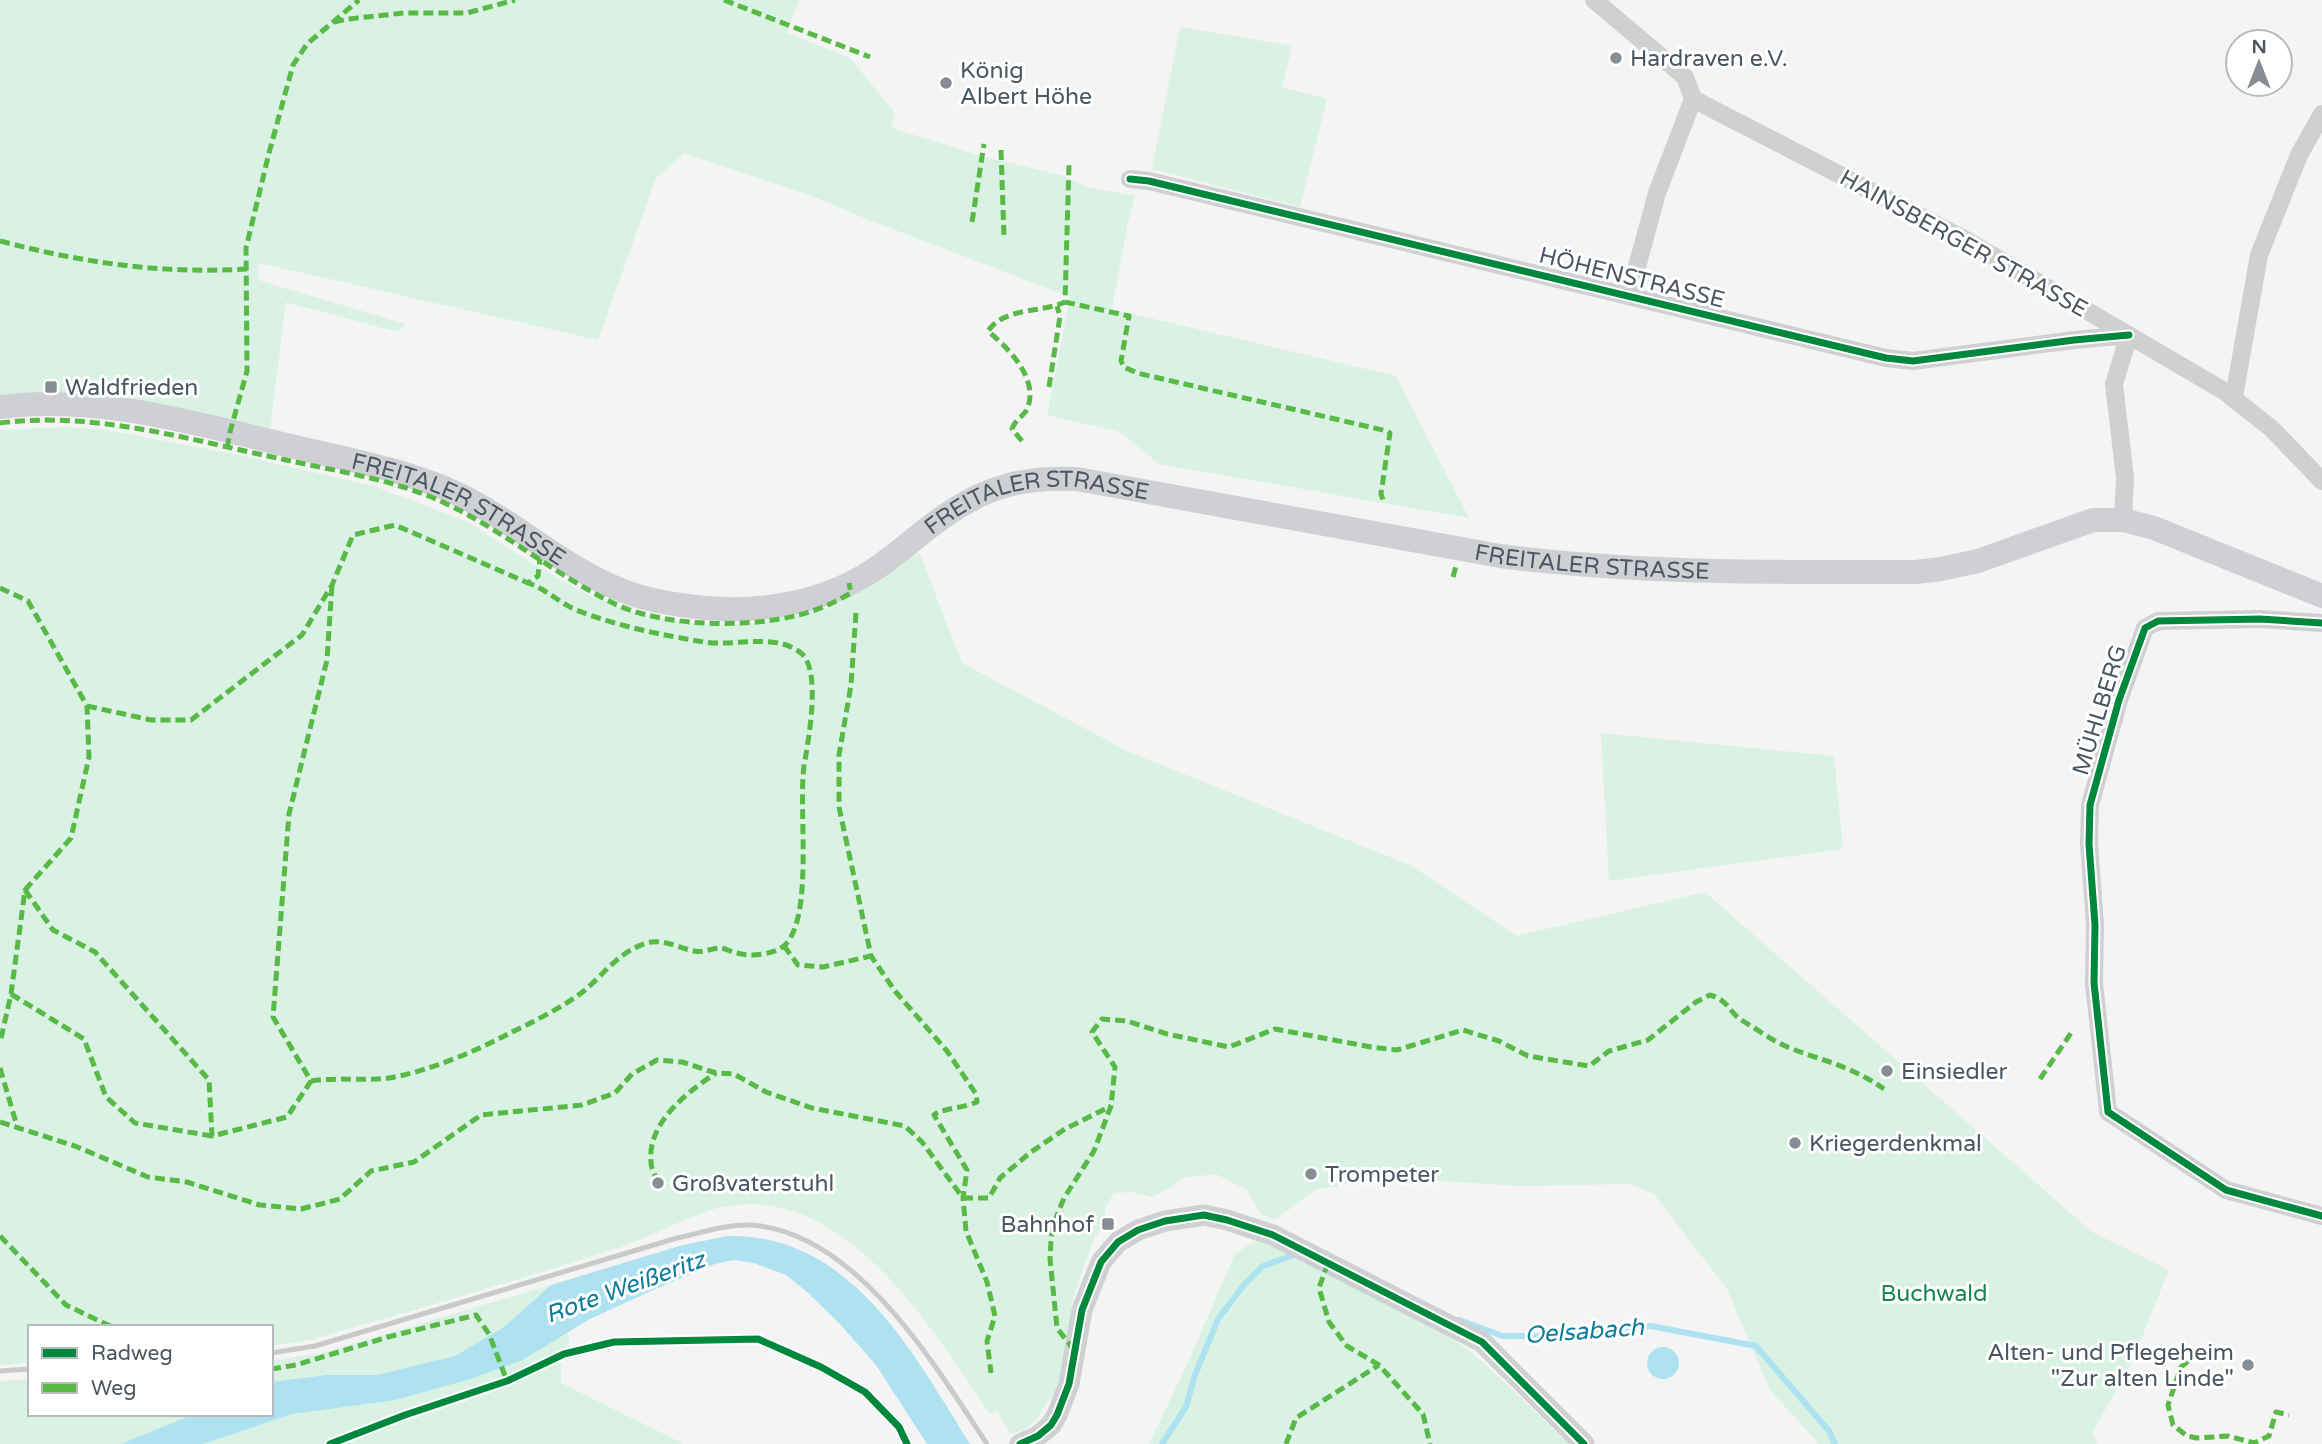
<svg xmlns="http://www.w3.org/2000/svg" width="2322" height="1444" font-family="'Varela Round',sans-serif">
<style>
.green{fill:#d9f2e3}
.water{fill:#aee2f0}
.lines{fill:none;stroke-linecap:round;stroke-linejoin:round}
.stream{stroke:#aee2f0;stroke-width:6}
.minor{stroke:#ced0d2;stroke-width:18}
.tertiary{stroke:#ced0d2;stroke-width:21}
.secondary{stroke:#ced0d4;stroke-width:24}
.rail{stroke:#c9cacc;stroke-width:5}
.quiet{stroke:#58b947;stroke-width:5;stroke-dasharray:10 5;stroke-linecap:butt}
.cycleway-casing{stroke:#fff;stroke-width:11}
.cycleway{stroke:#00873e;stroke-width:7}
.poi-dot{fill:#868d94;stroke:#fff;stroke-width:2.5}
.labels{text-anchor:middle;stroke-width:6;stroke-linejoin:round;paint-order:stroke}
.poi-label{font-size:23px;fill:#4a5661;stroke:#fff;text-anchor:start}
.street-label{font-size:23px;fill:#4a5661;stroke:#fff}
.park-label{font-size:23px;fill:#17864f;stroke:#fff}
.water-label{font-size:24px;font-style:italic;fill:#0c7c9b;stroke:#fff}
</style>
<rect width="100%" height="100%" fill="#f4f4f4"/>
<g class="green">
<path d="M0 0H799L787 33 850 58 895 113 891 128 982 156 1064 176 1087 187 1135 196 1127 227 1112 309 1396 376 1469 518 1159 464 1120 432 1047 415 1070 297 864 218 817 198 684 153 656 178 598 340 259 263 258 280 406 324 397 332 286 302 270 431 0 398Z"/>
<path d="M1180 27 1292 46 1282 87 1327 99 1300 207 1152 169Z"/>
<path d="M68 427 108 430 238 455 374 486 466 521 535 565 590 596 626 609 668 620 704 625 749 624 831 608 919 552 962 663 1129 752 1410 865 1517 936 1705 892 2092 1232 2169 1270 2131 1364 2092 1433 2097 1444H1819L1770 1390 1727 1289 1654 1194 1629 1184 1520 1186 1378 1177 1315 1190 1275 1220 1261 1214 1247 1190 1216 1174 1182 1178 1170 1188 1152 1197 1133 1192 1114 1193 1105 1208V1222L1094 1239 1073 1297 1062 1388C1044 1398 1044 1415 1028 1427 1023 1430 1016 1432 1011 1434L997 1411 990 1414C931 1328 841 1175 714 1209 681 1219 649 1238 616 1249 514 1281 412 1311 310 1340L271 1346V1327H30V1363L0 1365V430Z"/>
<path d="M1601 733 1834 756 1843 849 1609 881Z"/>
<path d="M1266 1238 1455 1340 1484 1363 1569 1444H1149L1185 1369 1235 1254 1253 1242Z"/>
<path d="M551 1285 504 1327 455 1356 377 1375H326L271 1382V1361L321 1353Z"/>
<path d="M567 1333 570 1340 561 1362V1383L684 1444H203L292 1414 341 1406 523 1360Z"/>
<path d="M30 1379V1414H194L121 1444H0V1381Z"/>
</g>
<g class="water">
<path d="M727 1236C851 1233 913 1353 970 1444H927L876 1365 840 1324 807 1292 786 1275 754 1263 734 1260 715 1264 651 1291 588 1320 523 1360 467 1380 395 1400 292 1414 203 1444H121L194 1414H271V1382L326 1375H377L455 1356 504 1327 551 1285 679 1246Z"/>
<circle cx="1663" cy="1363" r="16"/>
</g>
<g class="lines">
<g class="stream">
<path d="M1459 1320 1503 1336H1562L1651 1326 1756 1346 1829 1431 1835 1444"/>
<path d="M1162 1444 1186 1407 1195 1375 1218 1319 1244 1285 1263 1266 1296 1254"/>
</g>
<g class="minor">
<path d="M1594 0 1685 77 1693 99 1657 193 1629 296"/>
<path d="M1693 99 1966 240 2224 391 2272 429 2322 481"/>
<path d="M1130 179 1149 181 1886 358 1913 361 2074 340 2129 335"/>
<path d="M2234 397 2259 255 2299 155 2322 114"/>
<path d="M2123 520 2125 478 2114 384 2129 335"/>
<path d="M2322 623 2260 619 2158 621 2145 628 2119 700 2090 805 2089 844 2095 925 2094 983 2108 1112 2226 1190 2322 1216"/>
</g>
<path class="tertiary" d="M1020 1444 1038 1436 1051 1425 1057 1415 1069 1384 1082 1310 1101 1262 1118 1242 1138 1230 1165 1221 1204 1215 1227 1220 1273 1235 1482 1342 1584 1444"/>
<path class="secondary" id="s1" d="M0 407C97 394 197 424 291 446 349 460 408 470 462 496 517 523 564 568 621 590 647 601 678 605 706 608 763 613 824 602 872 571 898 554 921 532 946 515 989 485 1026 477 1077 479L1500 556C1637 574 1777 572 1916 572L1941 569 1978 561 2093 520H2123L2154 528 2322 596"/>
<g class="rail">
<path d="M271 1353 315 1346 677 1238C701 1233 726 1224 751 1225 856 1232 935 1365 987 1444"/>
<path d="M0 1371 30 1369"/>
</g>
<g class="quiet">
<path d="M724 0 870 57"/>
<path d="M334 22 348 19 404 13H467L515 0"/>
<path d="M1001 150 1004 237"/>
<path d="M972 222 984 144"/>
<path d="M0 241C84 263 160 274 247 269"/>
<path d="M1065 302 1129 316 1121 361 1124 367 1137 373 1387 431 1390 433 1381 494 1383 500"/>
<path d="M1049 387 1060 316 1057 306"/>
<path d="M0 423C93 411 187 439 277 458 330 470 387 478 436 499 500 527 553 574 615 604 668 629 769 630 823 607 833 603 842 598 851 593L849 583"/>
<path d="M1022 441 1012 429C1015 419 1025 416 1028 407 1038 377 1008 348 988 331 1004 307 1042 313 1065 302L1069 164"/>
<path d="M227 448 230 432 247 371 246 248 269 153 293 65 307 44 359 0"/>
<path d="M1453 577 1456 566"/>
<path d="M0 588 28 601 87 706 89 757 71 838 25 890 11 994 0 1043"/>
<path d="M856 613 851 685 839 755V807L871 956 895 991 947 1051 976 1094 977 1102C964 1108 942 1108 934 1115L967 1170 963 1198 966 1231 987 1282 995 1316 987 1341 991 1373"/>
<path d="M87 706 151 720H191L302 635 332 585 353 535 395 525 528 583 538 576 540 559"/>
<path d="M25 890 53 930 95 952 209 1080 212 1136 287 1117 311 1081 273 1017 289 814 327 660 332 585"/>
<path d="M784 946 798 965 823 967 871 956"/>
<path d="M11 994 84 1039 106 1097 135 1123 212 1136"/>
<path d="M0 1068 17 1126"/>
<path d="M2040 1079 2071 1033"/>
<path d="M311 1081C337 1077 363 1081 389 1078 426 1072 474 1052 508 1034 529 1024 567 1005 585 990 605 973 622 948 651 942 666 940 679 948 694 951 703 953 712 948 721 948 726 949 732 952 737 953 750 957 774 955 785 945 814 916 798 808 804 766 808 742 822 670 801 653 775 632 735 647 704 642 661 635 617 626 576 610 558 602 548 590 528 583"/>
<path d="M0 1122 75 1146 148 1177 187 1182 260 1205 301 1209 340 1199 371 1171 414 1162 481 1115 582 1105 615 1093 632 1074 657 1060 682 1062 716 1073 734 1074 766 1092 812 1108 905 1126 922 1142 963 1198"/>
<path d="M658 1183C656 1177 651 1169 651 1162 647 1123 687 1092 716 1073"/>
<path d="M963 1198H989L1000 1178 1031 1152 1065 1129 1111 1106"/>
<path d="M0 1236 66 1305 112 1327"/>
<path d="M1328 1263 1319 1288 1329 1322 1347 1346 1379 1365 1423 1414 1430 1444"/>
<path d="M2214 1347 2193 1357 2181 1367 2168 1405 2173 1425 2187 1436 2197 1438 2228 1436 2254 1443 2269 1436 2276 1412 2289 1415"/>
<path d="M1074 1350 1057 1328 1050 1259 1051 1240 1053 1225 1064 1198 1094 1151 1111 1106 1115 1067 1092 1032 1102 1019 1127 1021 1167 1034 1229 1047 1275 1029 1371 1047 1397 1050 1463 1030 1499 1041 1528 1056 1589 1066 1609 1051 1648 1040 1696 1002 1710 995C1730 1001 1727 1011 1743 1021 1758 1030 1774 1042 1790 1048 1826 1062 1851 1066 1884 1089"/>
<path d="M271 1369 296 1365 388 1337 476 1315 489 1334 507 1381"/>
<path d="M1286 1444 1296 1418 1379 1365"/>
</g>
<defs>
<g id="cycleway">
<path d="M1130 179 1149 181 1886 358 1913 361 2074 340 2129 335"/>
<path d="M2322 623 2260 619 2158 621 2145 628 2119 700 2090 805 2089 844 2095 925 2094 983 2108 1112 2226 1190 2322 1216"/>
<path d="M330 1444 405 1415 507 1381 564 1354 614 1342 758 1339 821 1367 865 1392 899 1427 907 1444"/>
<path d="M1020 1444 1038 1436 1051 1425 1057 1415 1069 1384 1082 1310 1101 1262 1118 1242 1138 1230 1165 1221 1204 1215 1227 1220 1273 1235 1482 1342 1584 1444"/>
</g>
</defs>
<use href="#cycleway" class="cycleway-casing"/>
<use href="#cycleway" class="cycleway"/>
</g>
<g class="poi-dot">
<circle cx="1616" cy="58" r="7"/>
<circle cx="946" cy="83" r="7"/>
<rect x="44" y="380" width="14" height="14" rx="3.5"/>
<circle cx="1887" cy="1071" r="7"/>
<circle cx="1795" cy="1143" r="7"/>
<circle cx="1311" cy="1174" r="7"/>
<circle cx="658" cy="1183" r="7"/>
<rect x="1101" y="1217" width="14" height="14" rx="3.5"/>
<circle cx="2248" cy="1365" r="7"/>
</g>
<g class="labels">
<g class="poi-label">
<text x="1630" y="66">Hardraven e.V.</text>
<text x="960" y="78">König<tspan x="960" dy="26">Albert Höhe</tspan></text>
<text x="65" y="395">Waldfrieden</text>
<text x="1901" y="1079">Einsiedler</text>
<text x="1809" y="1151">Kriegerdenkmal</text>
<text x="1325" y="1182">Trompeter</text>
<text x="672" y="1191">Großvaterstuhl</text>
<text x="1094" y="1232" text-anchor="end">Bahnhof</text>
<text x="2234" y="1360" text-anchor="end">Alten- und Pflegeheim<tspan x="2234" dy="26">"Zur alten Linde"</tspan></text>
</g>
<g class="street-label">
<text transform="translate(1964 243) rotate(29)" y="8">HAINSBERGER STRASSE</text>
<text transform="translate(1632 277) rotate(14)" y="8">HÖHENSTRASSE</text>
<text dy="8" stroke="none"><textPath href="#s1" startOffset="476">FREITALER STRASSE</textPath></text>
<text dy="8" stroke="none"><textPath href="#s1" startOffset="1106">FREITALER STRASSE</textPath></text>
<text dy="8" stroke="none"><textPath href="#s1" startOffset="1673">FREITALER STRASSE</textPath></text>
<text transform="translate(2099 710) rotate(-73)" y="8">MÜHLBERG</text>
</g>
<g class="park-label">
<text x="1934" y="1301">Buchwald</text>
</g>
<g class="water-label">
<text transform="translate(625 1287) rotate(-20)" y="8">Rote Weißeritz</text>
<text transform="translate(1584 1331) rotate(-4)" y="8">Oelsabach</text>
</g>
</g>
<rect x="28" y="1325" width="245" height="91" fill="#ffffff" stroke="#b7bbc0" stroke-width="2"/>
<rect x="42" y="1348" width="35" height="10" fill="#00873e" stroke="#b7bbc0" stroke-width="2"/>
<text x="91" y="1360" font-size="21" fill="#4a5661">Radweg</text>
<rect x="42" y="1383" width="35" height="10" fill="#58b947" stroke="#b7bbc0" stroke-width="2"/>
<text x="91" y="1395" font-size="21" fill="#4a5661">Weg</text>
<g transform="translate(2259 63)"><circle r="33" fill="#ffffff" stroke="#b7bbc0" stroke-width="2"/>
<path d="M0-5L12 26L0 18L-12 26Z" fill="#868d94"/>
<text y="-10" font-size="19" font-weight="bold" text-anchor="middle" fill="#4a5661">N</text>
</g>
</svg>
